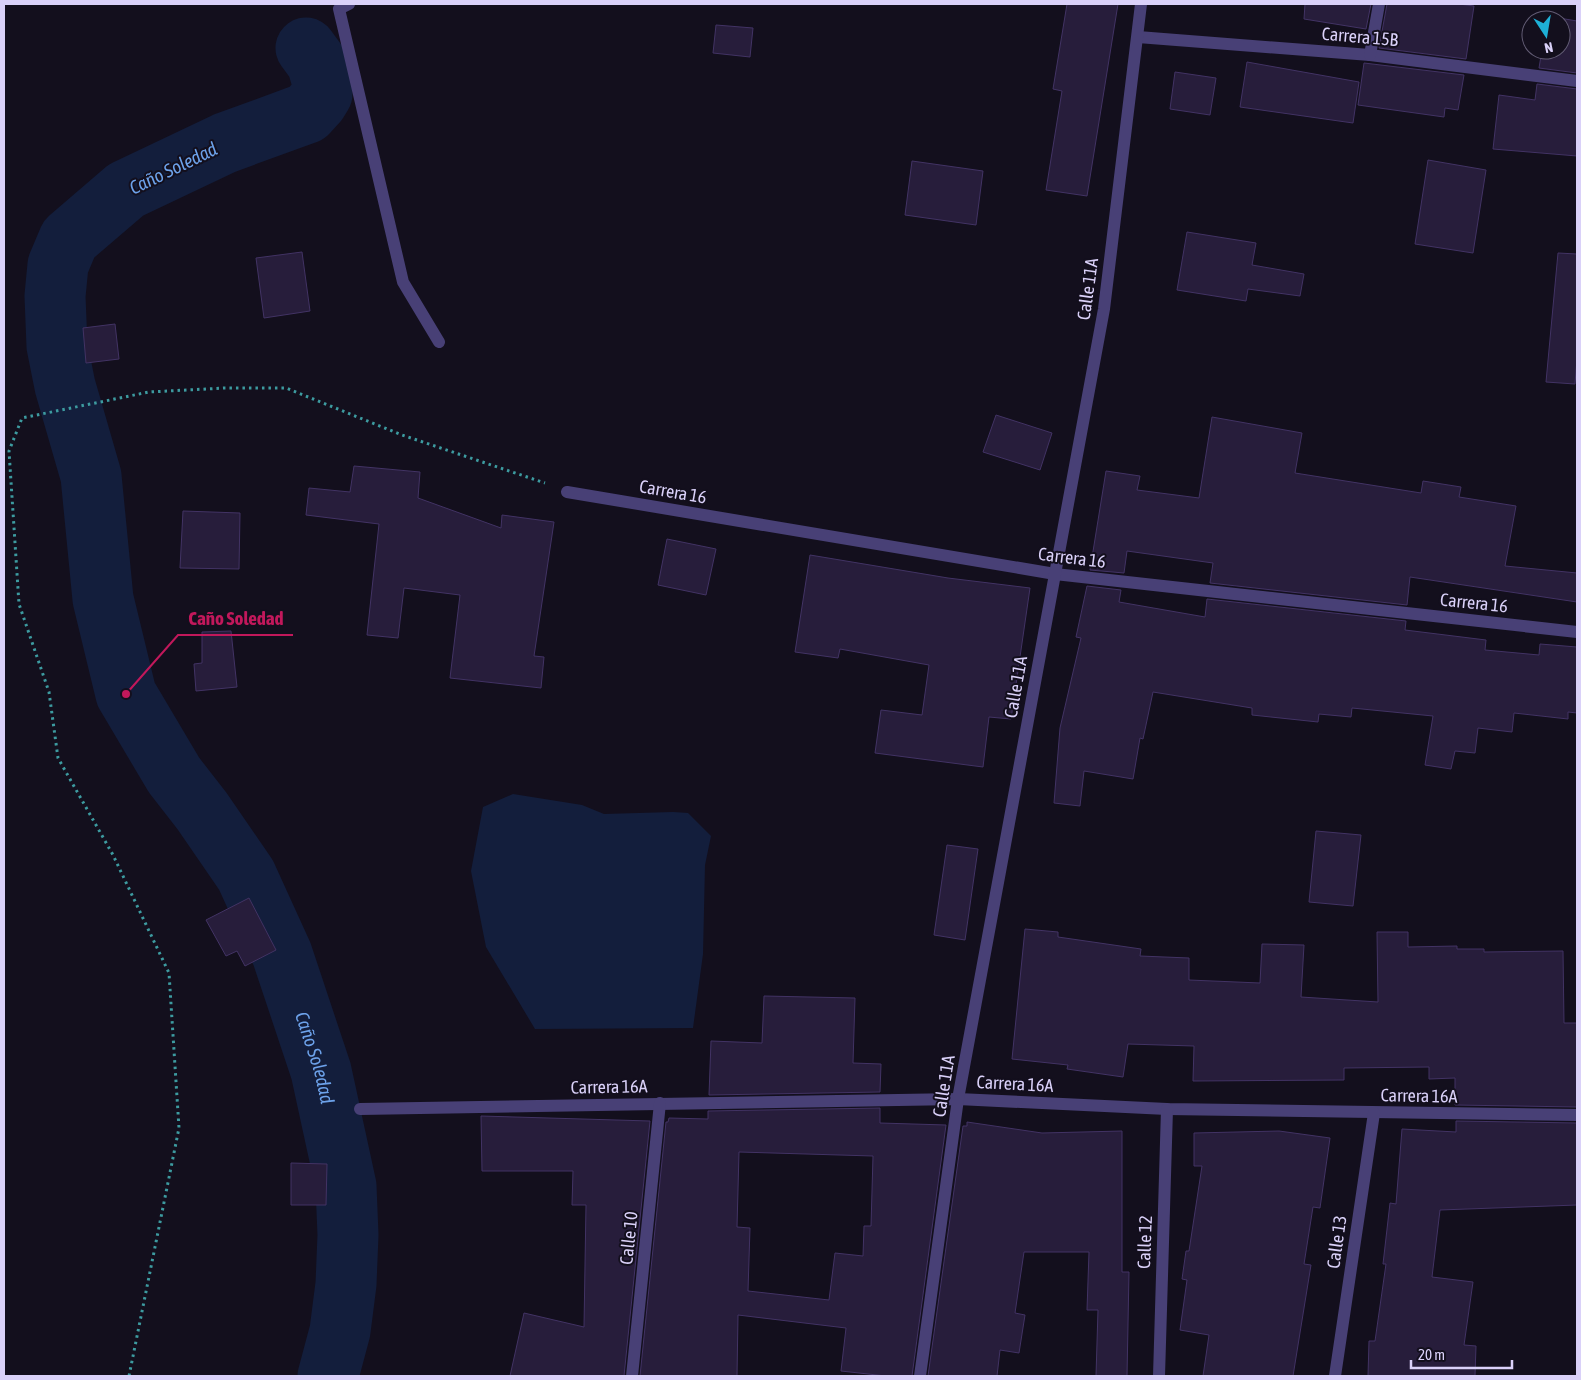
<svg xmlns="http://www.w3.org/2000/svg" width="1581" height="1380" font-family="'Asap Condensed',sans-serif">
<style>
.water{fill:#131e3c}
.lines{fill:none;stroke-linecap:round;stroke-linejoin:round}
.river{stroke:#131e3c;stroke-width:61}
.building{fill:#271d3b;stroke:#423364;fill-rule:evenodd}
.path{stroke:#3d9ba0;stroke-width:3;stroke-dasharray:2.5 4;stroke-linecap:butt}
.service{stroke:#484076;stroke-width:12}
.minor{stroke:#484076;stroke-width:12}
.labels{text-anchor:middle;stroke-width:4;stroke-linejoin:round;paint-order:stroke}
.street-label{font-size:18px;fill:#dad1f9;stroke:#130f1d}
.water-label{font-size:19px;font-style:italic;fill:#6da2ea;stroke:#130f1d}
.leader{fill:none;stroke:#c2185b;stroke-width:2}
.callout-dot{fill:#c2185b;stroke:#130f1d;stroke-width:2}
.callout-label{font-size:19px;text-anchor:middle;font-weight:bold;fill:#c2185b;stroke:#130f1d;stroke-width:4;stroke-linejoin:round;paint-order:stroke}
</style>
<rect width="100%" height="100%" fill="#130f1d"/>
<path class="water" d="M513 794 582 805 604 814 673 812 688 813 711 836 705 865 703 954 693 1028 535 1029 486 947 471 871 483 807Z"/>
<g class="lines">
<path class="river" id="s1" d="M306 48 317 63 322 80V94L317 102 307 113 225 143 126 190 69 239 58 265 55 296 57 346 65 386 91 476 103 599 126 694 174 775 202 811 246 875 282 954 321 1071 346 1186 348 1235 346 1284 340 1331 328 1376"/>
</g>
<g class="building">
<path d="M1067 4H1118L1087 196 1046 190 1062 91 1053 89Z"/>
<path d="M1305 4H1371L1366 29 1304 19Z"/>
<path d="M1387 4H1459L1474 6 1466 59 1379 48Z"/>
<path d="M1547 16 1577 21V73L1539 68 1542 50H1561V20H1547Z"/>
<path d="M716 25 753 28 750 57 713 53Z"/>
<path d="M1247 62 1359 82 1353 123 1240 107Z"/>
<path d="M1364 63 1464 75 1458 110 1445 108 1444 117 1358 105Z"/>
<path d="M1175 72 1216 78 1210 115 1170 109Z"/>
<path d="M1537 84 1577 89V156L1493 149 1499 95 1535 100Z"/>
<path d="M1428 160 1486 170 1473 253 1415 244Z"/>
<path d="M912 161 983 171 976 225 905 215Z"/>
<path d="M1187 232 1256 243 1252 265 1304 274 1300 296 1248 289 1246 301 1177 290Z"/>
<path d="M302 252 310 311 264 318 256 258Z"/>
<path d="M1558 253 1577 254V359L1575 384 1546 382Z"/>
<path d="M115 324 119 359 86 363 83 328Z"/>
<path d="M996 415 1052 433 1040 470 983 452Z"/>
<path d="M1212 417 1302 433 1295 473 1421 493 1423 481 1461 487 1459 497 1516 506 1505 566 1577 573V602L1410 577 1407 605 1210 583 1213 563 1127 551 1124 573 1090 570 1106 471 1140 476 1137 490 1199 498Z"/>
<path d="M354 466 420 472 418 498 501 528 502 515 554 522 534 656 544 657 541 688 450 678 460 595 404 588 398 638 367 635 379 524 306 515 309 488 350 492Z"/>
<path d="M183 511 240 513 239 569 180 568Z"/>
<path d="M667 539 716 549 706 595 658 585Z"/>
<path d="M810 555 948 578 1030 588 1011 719 989 717 983 767 875 753 881 710 922 715 929 665 840 649 838 658 795 652Z"/>
<path d="M1087 586 1121 590 1119 602 1205 617 1207 599 1406 621 1405 630 1486 640 1485 650 1539 655 1540 644 1577 647V713L1568 712V719L1514 713 1512 732 1478 728 1475 753 1455 751 1451 769 1425 765 1433 716 1352 708 1351 717 1319 714 1318 722 1252 715V708L1153 692 1143 739 1140 738 1133 779 1084 771 1080 806 1054 803 1060 728 1081 638 1076 637Z"/>
<path d="M231 631 237 687 196 691 194 664 202 663V632Z"/>
<path d="M1316 831 1361 835 1353 906 1309 902Z"/>
<path d="M947 845 978 849 965 940 934 935Z"/>
<path d="M249 898 276 950 245 966 237 951 226 956 206 920Z"/>
<path d="M1025 929 1058 932V937L1141 949 1140 956 1189 958V980L1260 983 1262 944 1304 945 1301 997 1378 1002 1377 932H1408V947L1457 946V949H1484V952L1563 951 1564 1023H1577V1107L1455 1105V1078L1429 1079V1067L1344 1068V1080L1193 1081 1194 1046 1128 1044 1123 1077 1067 1069 1068 1065 1012 1059Z"/>
<path d="M764 996 855 998 853 1063 881 1064 880 1092 709 1095 711 1041 762 1043Z"/>
<path d="M880 1108V1123L946 1125 912 1376H886L841 1371 846 1328 738 1315 737 1376H640L666 1122H668L669 1118 708 1119V1111ZM739 1152 873 1156 871 1226H864L863 1256 835 1253 829 1300 748 1291 750 1228 737 1227Z"/>
<path d="M481 1116 650 1121 624 1376H510L524 1313 584 1327 586 1205H572L573 1171H482Z"/>
<path d="M1456 1121 1577 1123V1205L1440 1210 1432 1277 1473 1282 1464 1345 1476 1346 1475 1376H1368L1369 1341H1375L1386 1264H1383L1390 1203 1396 1204 1402 1129 1456 1132Z"/>
<path d="M967 1122 1042 1133 1122 1131V1272H1129L1127 1376H1096L1098 1310H1087L1089 1252H1024L1015 1313 1025 1315 1019 1353 1000 1350 997 1376H928L963 1126H967Z"/>
<path d="M1279 1131 1330 1138 1320 1208 1313 1207 1304 1264 1311 1265 1293 1376H1203L1209 1335 1180 1330 1187 1280 1182 1279 1186 1251H1189L1202 1166H1194V1133Z"/>
<path d="M291 1163 327 1164 326 1205H291Z"/>
</g>
<g class="lines">
<path class="path" d="M129 1376 179 1128 169 973 113 855 58 758 49 692 19 604 9 451 22 418 149 392 225 388H286L402 435 545 483"/>
<path class="service" d="M349 4 339 9 403 282 439 342"/>
<g class="minor">
<path d="M1138 37 1370 55 1577 81"/>
<path d="M1370 55 1379 4"/>
<path d="M567 492 1055 574 1577 632"/>
<path d="M360 1109 958 1099 1167 1109 1577 1115"/>
<path d="M632 1376 660 1103"/>
<path d="M920 1376 958 1099 1104 309 1141 4"/>
<path d="M1159 1376 1167 1109"/>
<path d="M1335 1376 1374 1113"/>
</g>
</g>
<g class="labels">
<g class="street-label">
<text transform="translate(1360 37) rotate(5)" y="6">Carrera 15B</text>
<text transform="translate(1088 289) rotate(-82)" y="6">Calle 11A</text>
<text transform="translate(673 492) rotate(10)" y="6">Carrera 16</text>
<text transform="translate(1072 558) rotate(7)" y="6">Carrera 16</text>
<text transform="translate(1474 603) rotate(6)" y="6">Carrera 16</text>
<text transform="translate(1016 687) rotate(-80)" y="6">Calle 11A</text>
<text transform="translate(1015 1084) rotate(3)" y="6">Carrera 16A</text>
<text transform="translate(944 1086) rotate(-81)" y="6">Calle 11A</text>
<text transform="translate(609 1087) rotate(-1)" y="6">Carrera 16A</text>
<text transform="translate(1419 1096) rotate(1)" y="6">Carrera 16A</text>
<text transform="translate(629 1238) rotate(-84)" y="6">Calle 10</text>
<text transform="translate(1145 1242) rotate(-88)" y="6">Calle 12</text>
<text transform="translate(1337 1242) rotate(-82)" y="6">Calle 13</text>
</g>
<g class="water-label">
<text transform="translate(173 168) rotate(-26)" y="7">Caño Soledad</text>
<text dy="7" stroke="none"><textPath href="#s1" startOffset="1225">Caño Soledad</textPath></text>
</g>
</g>
<path class="leader" d="M126 694L178 635H293"/>
<circle class="callout-dot" cx="126" cy="694" r="5"/>
<g class="callout-label">
<text x="236" y="625">Caño Soledad</text>
</g>
<rect width="1581" height="1380" fill="none" stroke="#dad1f9" stroke-width="10"/>
<g transform="translate(1546 35) rotate(168)"><circle r="24" fill="#130f1d" stroke="#635d75"/>
<path d="M0-4L9 19L0 12L-9 19Z" fill="#1eb0d7"/>
<text y="-8" font-size="14" font-weight="bold" text-anchor="middle" fill="#dad1f9">N</text>
</g>
<path d="M1411 1360v8h101v-8" fill="none" stroke="#dad1f9" stroke-width="2.5"/>
<text x="1418" y="1360" font-size="15" fill="#dad1f9" stroke="#130f1d" stroke-width="4" paint-order="stroke">20 m</text>
</svg>
